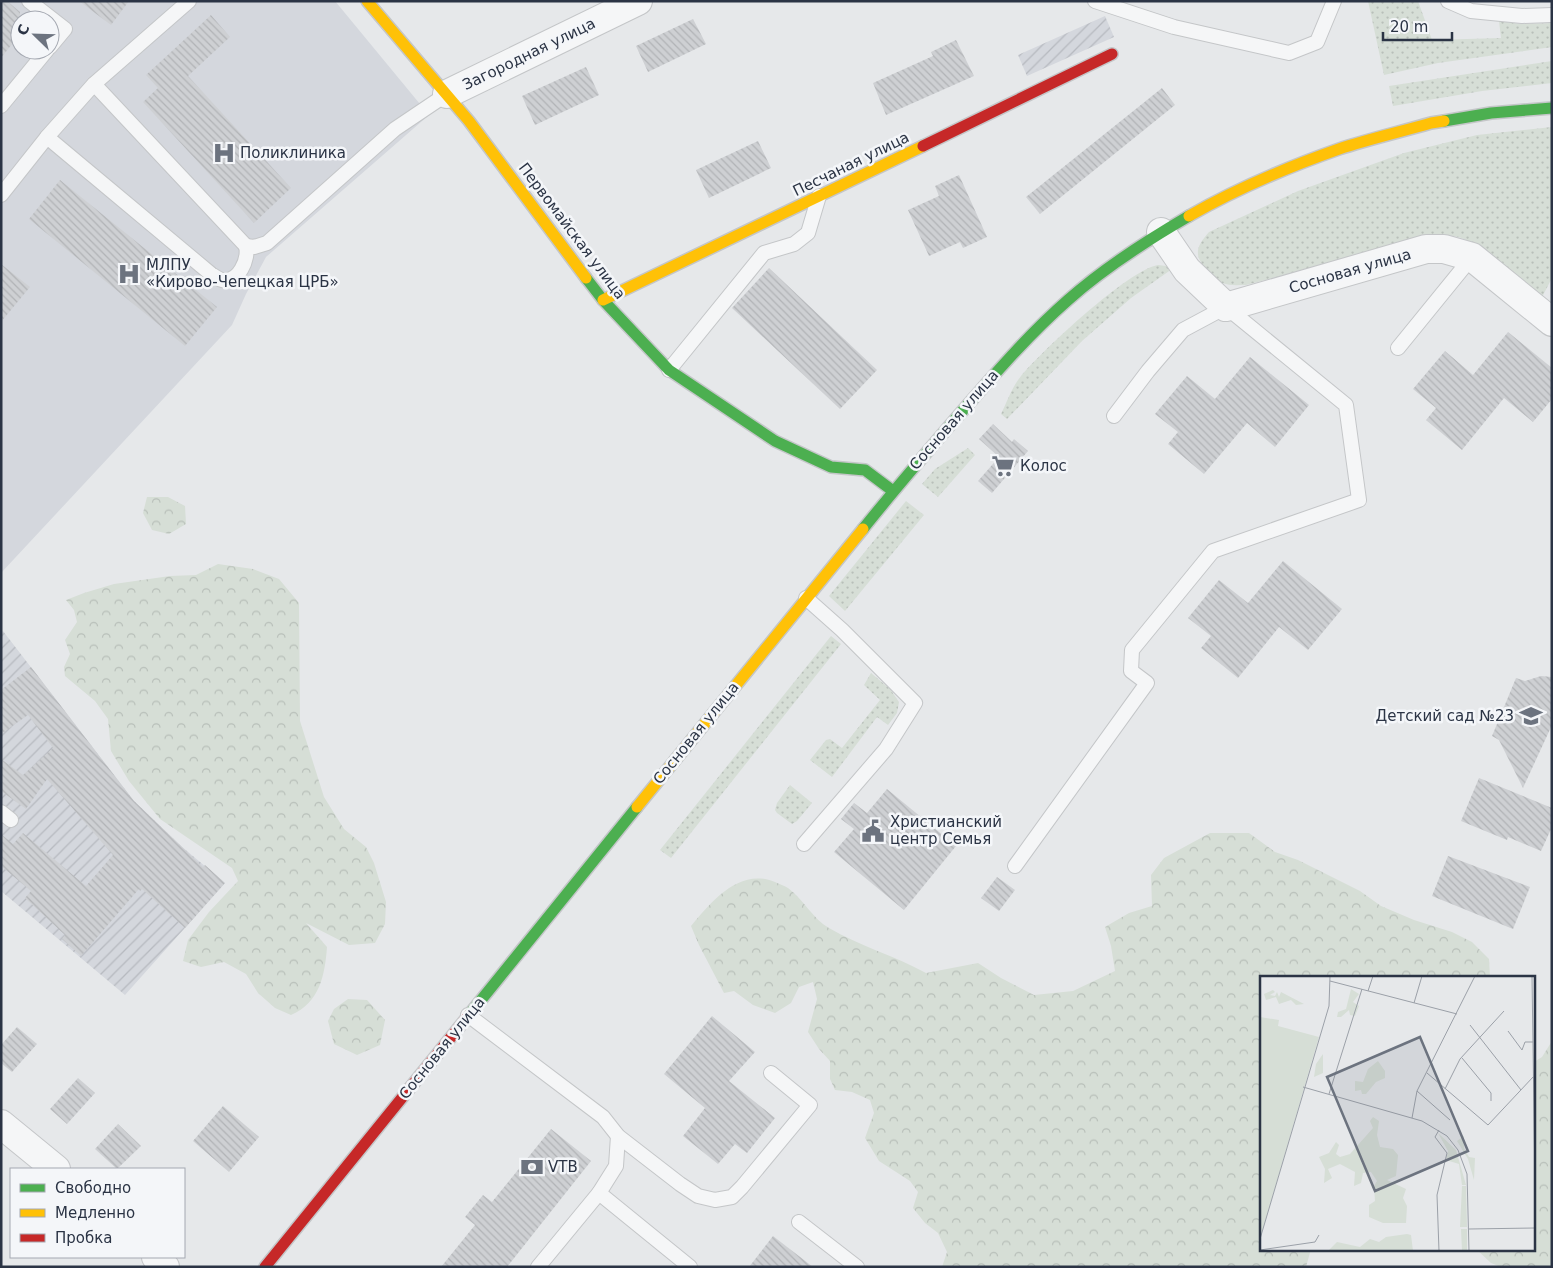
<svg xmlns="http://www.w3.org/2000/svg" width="1553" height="1268" font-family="'DejaVu Sans',sans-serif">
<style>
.built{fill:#d4d7dd;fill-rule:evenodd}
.industrial{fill:url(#industrial-furrows)}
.grass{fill:url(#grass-dots)}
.forest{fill:url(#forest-crowns)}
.building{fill:url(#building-back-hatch)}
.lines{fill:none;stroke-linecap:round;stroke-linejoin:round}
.lane-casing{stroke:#c4c6c8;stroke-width:16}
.street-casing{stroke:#c4c6c8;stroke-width:30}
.fast-casing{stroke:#c4c6c8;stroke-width:14}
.slow-casing{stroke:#c4c6c8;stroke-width:14}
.jam-casing{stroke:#c4c6c8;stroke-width:14}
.lane{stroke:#f5f6f7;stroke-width:14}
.street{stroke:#f5f6f7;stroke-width:28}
.fast{stroke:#4caf50;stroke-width:11}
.slow{stroke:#ffc107;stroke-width:11}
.jam{stroke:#c62828;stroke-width:11}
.labels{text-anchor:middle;stroke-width:5;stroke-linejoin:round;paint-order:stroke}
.street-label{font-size:15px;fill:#2b3445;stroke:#f4f6f9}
.poi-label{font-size:15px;fill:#2b3445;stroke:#f4f6f9;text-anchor:start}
.inset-road{fill:none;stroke:#9ba0a8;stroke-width:1}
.view{fill:#6c737f;fill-opacity:0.15;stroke:#6c737f;stroke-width:2.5}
.inset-edge{fill:none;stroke:#2b3445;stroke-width:2.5}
</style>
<defs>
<pattern id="industrial-furrows" width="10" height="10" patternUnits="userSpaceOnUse" patternTransform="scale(1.25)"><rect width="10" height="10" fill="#d4d7dd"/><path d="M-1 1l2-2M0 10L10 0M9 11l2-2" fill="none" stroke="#b6b9bf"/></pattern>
<pattern id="grass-dots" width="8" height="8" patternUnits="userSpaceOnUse" patternTransform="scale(1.25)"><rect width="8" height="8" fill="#d6ded6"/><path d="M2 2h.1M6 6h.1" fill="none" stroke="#b8bfb9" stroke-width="1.8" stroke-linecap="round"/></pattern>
<pattern id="forest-crowns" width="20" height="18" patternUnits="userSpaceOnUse" patternTransform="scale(1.25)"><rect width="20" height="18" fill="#d6ded6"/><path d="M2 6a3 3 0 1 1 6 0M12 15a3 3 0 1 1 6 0" fill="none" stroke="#b8bfb9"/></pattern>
<pattern id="building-back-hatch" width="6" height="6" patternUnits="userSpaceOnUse" patternTransform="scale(1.25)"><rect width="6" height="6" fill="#ced0d3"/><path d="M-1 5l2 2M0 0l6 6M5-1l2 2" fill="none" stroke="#b1b3b6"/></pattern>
</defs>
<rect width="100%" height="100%" fill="#e6e8ea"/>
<path class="built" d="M1 1H335L429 115 266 257 246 294 232 325 1 573ZM20 20H50V50H20Z"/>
<g class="industrial">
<path d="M1105 16 1114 37 1027 76 1018 55Z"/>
<path d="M3 631 134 801 181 846 225 883 125 995 1 891V633Z"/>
</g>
<g class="grass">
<path d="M1368 1H1418L1432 40 1501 38 1499 21 1521 24 1552 23V47L1438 63 1384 75Z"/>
<path d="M1552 61V83L1482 91 1393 106 1389 86Z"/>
<path d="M1552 127V278L1541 299 1476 246C1461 235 1448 234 1430 237L1246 285C1238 285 1230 286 1222 283 1217 281 1213 277 1210 273 1194 257 1194 249 1209 232L1298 191 1404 153 1477 135Z"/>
<path d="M1158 265 1166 266 1172 269 1131 298 1082 341 1007 419 1001 414C1007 402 1012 387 1021 376 1042 351 1128 270 1158 265Z"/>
<path d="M968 448 975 455 938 497 922 484 935 469Z"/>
<path d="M906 501 924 515 845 611 829 596Z"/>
<path d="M831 636 841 644 671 858 660 850Z"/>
<path d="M871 673 890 689 899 702 897 713 888 725 877 717 832 777 810 760 826 740 830 739 842 748 880 700 864 685Z"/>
<path d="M790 785 812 803 797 821 792 824 777 813 775 810 777 803Z"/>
</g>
<g class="forest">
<path d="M147 497H168L185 506 186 524 169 534 152 530 143 513Z"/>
<path d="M218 564 253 569 279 579 299 603 300 721 324 797 344 829 366 847 374 863 386 902 385 924 375 943 349 945 306 923 327 947C325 974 320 1003 291 1015L275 1008 258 993 246 974 224 962 201 967 183 961 188 940 209 912 238 881 232 868 160 819 129 781 111 751 108 719 95 701 65 676 64 667 70 654 65 640 77 622 74 610 66 600 84 593 114 584 170 576 196 575Z"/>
<path d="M1210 833H1249L1275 852 1298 860 1360 891 1381 906 1414 920 1452 932 1472 942 1489 959 1490 977H1262V1249H1311L1306 1267H942L947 1252 938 1233 925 1223 913 1208 918 1192 910 1181 879 1161 865 1138 874 1113 870 1100 852 1092 835 1090 830 1079V1061L819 1049 808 1032 817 999 813 982 799 987 791 1003 775 1013 753 1005 734 991 724 993 699 945 691 926C711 902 739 867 775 882 779 884 785 886 788 888 804 900 813 919 829 928 860 946 895 956 926 973L978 963 1001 978 1034 995 1073 991 1115 971 1111 946 1105 927 1129 913 1152 906 1151 875 1164 858Z"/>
<path d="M348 999 367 1000 385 1020 380 1045 357 1055 334 1044 328 1021 334 1009Z"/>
<path d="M1552 1041V1267H1501L1491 1263 1476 1249H1534V1062L1542 1057Z"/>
</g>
<g class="building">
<path d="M1 1H7L20 12V34L1 58Z"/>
<path d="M79 1H129L111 25Z"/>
<path d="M211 15 230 37 188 76 291 188 254 223 143 102 158 88 146 75Z"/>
<path d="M693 19 706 44 648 72 636 46Z"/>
<path d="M956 40 974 76 886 115 873 83 933 56 931 52Z"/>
<path d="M586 67 599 95 535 125 522 96Z"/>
<path d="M1162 88 1175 105 1040 214 1026 197Z"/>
<path d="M758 141 771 168 709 198 696 170Z"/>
<path d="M959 175 987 237 963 248 960 242 929 256 908 210 939 196 935 186Z"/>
<path d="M60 180 217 307 185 346 29 219Z"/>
<path d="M1 264 30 287 1 322Z"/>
<path d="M769 268 877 370 840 409 732 308Z"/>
<path d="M1508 332 1552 368V399L1533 422 1504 398 1462 450 1426 420 1436 408 1413 389 1445 351 1473 375Z"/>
<path d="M1250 357 1309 405 1275 447 1247 423 1204 474 1168 444 1178 432 1155 414 1187 376 1215 399Z"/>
<path d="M993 424 1012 442 1014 439 1028 451 992 493 978 481 999 457 979 439Z"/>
<path d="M1283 561 1342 609 1308 650 1279 627 1238 678 1201 648 1211 636 1188 618 1219 580 1248 603Z"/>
<path d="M31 667 134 801 203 867 205 865 225 883 185 928 142 889 140 891 139 889 81 956 62 939 65 935 25 898 31 891 1 866V834L13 844 23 833 86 886 113 855 47 779 26 809 1 791V759L23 775 53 748 28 715 1 734V690Z"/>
<path d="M1541 676 1552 677V725L1523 788 1499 740 1492 736 1516 678 1525 681Z"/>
<path d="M1479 778 1552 808V827L1541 851 1508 837 1507 840 1461 821Z"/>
<path d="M887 789 956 846 904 910 834 852 854 829 841 819 854 803 867 813Z"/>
<path d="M1448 856 1530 887 1513 929 1432 896Z"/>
<path d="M997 877 1015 890 999 911 981 898Z"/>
<path d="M712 1016 755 1052 729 1081 775 1118 747 1153 735 1144 718 1164 683 1136 705 1108 664 1074Z"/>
<path d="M17 1027 37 1044 12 1072 1 1063V1045Z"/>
<path d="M78 1078 95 1093 67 1124 50 1109Z"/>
<path d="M223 1106 259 1137 229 1172 193 1141Z"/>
<path d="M118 1124 141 1146 117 1169 95 1149Z"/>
<path d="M551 1129 591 1161 507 1267H441L475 1225 465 1217 483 1195 492 1202Z"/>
<path d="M773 1236 813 1267H749Z"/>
</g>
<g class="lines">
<defs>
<g id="lane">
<path d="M29 1 65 29 50 47"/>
<path d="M1095 1 1174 27 1289 53 1317 42 1334 1"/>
<path d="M1448 1 1471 11 1522 16 1552 15"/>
<path d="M94 84 246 246"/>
<path d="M1 106 47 50"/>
<path d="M47 137 211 274C214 276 218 279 222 280 239 283 249 259 246 246L254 247 267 243 395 129 447 94"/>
<path d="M1 195 47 137 94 84 189 1"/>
<path d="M1398 348 1472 257"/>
<path d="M669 370 764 253 794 244 808 233 819 196"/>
<path d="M1 812 11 820"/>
<path d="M804 844 886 749 915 703 842 630 806 598"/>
<path d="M1015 866 1147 683 1131 671 1132 650 1213 551 1359 500 1346 405 1226 307 1183 330 1148 371 1114 416"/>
<path d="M468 1015 603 1117 618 1136 680 1184 698 1196 715 1200 732 1197 742 1187 810 1105 771 1073"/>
<path d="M599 1193 690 1267"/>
<path d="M799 1222 857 1267"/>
<path d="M538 1267 599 1193 616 1166 618 1136"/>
</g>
<g id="street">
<path d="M447 94 638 1"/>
<path d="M1161 232 1187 270 1226 307 1426 249H1444L1472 257 1552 322"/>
<path d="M1 1124 56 1169"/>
<path d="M156 1257 165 1267"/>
</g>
<g id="fast">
<path d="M1444 121 1491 113 1552 108"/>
<path d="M586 278 603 300 669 370 775 441 831 467 865 470 893 491"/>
<path d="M863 529C894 490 926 453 958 416 993 376 1027 336 1068 300 1104 268 1146 241 1189 216"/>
<path d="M469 1015 637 807"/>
</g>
<g id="slow">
<path d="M367 1 469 121 586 278"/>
<path d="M1189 216C1236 189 1288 167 1339 149 1369 139 1400 132 1431 123L1444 121"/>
<path d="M603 300 923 146"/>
<path d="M637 807 863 529"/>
</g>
<g id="jam">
<path d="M923 146 1112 54"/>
<path d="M265 1267 469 1015"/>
</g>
</defs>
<use href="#lane" class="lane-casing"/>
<use href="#street" class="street-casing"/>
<use href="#fast" class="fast-casing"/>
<use href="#slow" class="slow-casing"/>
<use href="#jam" class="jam-casing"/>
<use href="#lane" class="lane"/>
<use href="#street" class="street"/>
<use href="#fast" class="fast"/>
<use href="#slow" class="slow"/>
<use href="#jam" class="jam"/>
</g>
<defs>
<symbol id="hospital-bare" viewBox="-9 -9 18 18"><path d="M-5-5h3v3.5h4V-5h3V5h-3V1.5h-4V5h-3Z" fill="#6c737f" stroke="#f4f6f9" stroke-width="2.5" paint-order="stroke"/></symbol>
<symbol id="supermarket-bare" viewBox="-9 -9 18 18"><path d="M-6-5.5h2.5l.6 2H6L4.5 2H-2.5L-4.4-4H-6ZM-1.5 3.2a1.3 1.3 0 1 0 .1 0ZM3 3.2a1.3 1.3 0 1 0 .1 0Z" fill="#6c737f" stroke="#f4f6f9" stroke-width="2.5" paint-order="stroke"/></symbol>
<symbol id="school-bare" viewBox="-9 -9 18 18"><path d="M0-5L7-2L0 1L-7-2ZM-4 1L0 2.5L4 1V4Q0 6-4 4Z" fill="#6c737f" stroke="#f4f6f9" stroke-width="2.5" paint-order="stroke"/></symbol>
<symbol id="civic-bare" viewBox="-9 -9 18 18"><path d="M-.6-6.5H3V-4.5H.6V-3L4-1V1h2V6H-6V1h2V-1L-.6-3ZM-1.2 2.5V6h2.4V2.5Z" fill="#6c737f" stroke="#f4f6f9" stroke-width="2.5" paint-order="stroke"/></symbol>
<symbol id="bank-bare" viewBox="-9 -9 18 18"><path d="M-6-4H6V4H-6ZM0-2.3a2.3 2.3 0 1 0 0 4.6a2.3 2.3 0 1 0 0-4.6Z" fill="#6c737f" stroke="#f4f6f9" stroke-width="2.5" paint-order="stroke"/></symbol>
</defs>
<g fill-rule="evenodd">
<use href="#hospital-bare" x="208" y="137" width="32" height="32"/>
<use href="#hospital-bare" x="113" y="258" width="32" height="32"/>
<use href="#supermarket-bare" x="987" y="450" width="32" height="32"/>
<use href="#school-bare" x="1515" y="700" width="32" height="32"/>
<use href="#civic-bare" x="857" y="815" width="32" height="32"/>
<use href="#bank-bare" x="516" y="1151" width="32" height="32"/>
</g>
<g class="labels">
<g class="street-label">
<text transform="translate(529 54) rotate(-26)" y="5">Загородная улица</text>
<text transform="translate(851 164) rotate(-26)" y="5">Песчаная улица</text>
<text transform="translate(572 231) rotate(53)" y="5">Первомайская улица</text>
<text transform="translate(1350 271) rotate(-16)" y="5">Сосновая улица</text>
<text transform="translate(954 420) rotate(-49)" y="5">Сосновая улица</text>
<text transform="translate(696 733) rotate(-51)" y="5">Сосновая улица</text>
<text transform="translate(442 1048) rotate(-51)" y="5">Сосновая улица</text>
</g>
<g class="poi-label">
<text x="240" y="158">Поликлиника</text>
<text x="146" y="270">МЛПУ<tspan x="146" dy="17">«Кирово-Чепецкая ЦРБ»</tspan></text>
<text x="1020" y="471">Колос</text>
<text x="1514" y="721" text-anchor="end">Детский сад №23</text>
<text x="890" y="827">Христианский<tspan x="890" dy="17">центр Семья</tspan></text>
<text x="548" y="1172">VTB</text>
</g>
</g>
<g transform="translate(1260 976)">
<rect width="275" height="275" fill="#e6e8ea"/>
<path d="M63 78V97L54 101 56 88ZM178 157 196 174 206 209H202L199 188 186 184 188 175ZM204 160V172L209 181 215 182 214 204 208 183 197 165ZM202 210H206L207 251H200ZM201 253H207V275H202Z" fill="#d6ded6"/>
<path d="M91 13 99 18 93 26 99 30 95 40 90 39 89 34 81 41H77L78 36 86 33ZM13 14 15 16 10 19 15 20 17 16 19 21 21 16 44 28 36 29 31 24 19 28 16 21 6 24 4 18ZM0 41 19 44 18 50 59 61 0 263ZM118 85 125 95V102L116 106 106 118H102L101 114 95 115V105L103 106 108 93ZM113 141 119 145 117 159 120 171 133 173 138 179 136 200 127 204 146 213 143 222 147 230 146 247H123L109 241V229L115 225 114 210 117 205 111 196 103 197 101 207 94 210 95 196 80 188 68 193 72 202 64 207 65 193 59 181 69 177 76 166 79 169 76 178 80 181 90 178 113 152 110 145ZM147 258 151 259 153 275H68L77 266 100 271 110 263 119 266 126 261Z" fill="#d6ded6"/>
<path class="inset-road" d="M272 0 275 208M70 5 197 38M108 15 113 0M154 27 162 0M210 49 261 114M248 55 262 74 265 66H273M202 82 231 117V125M167 97 228 149 274 100M43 111 162 145 187 160 198 174 207 198 209 275M185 113 200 83 244 35M157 115 190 144M69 118 102 13M152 142 157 115 215 0M209 253 275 252M0 263 69 30 70 0M0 274 55 266 59 259M179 275 177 219 187 177 175 161 179 154"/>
<path class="view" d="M160 61 208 175 115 215 67 101Z"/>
<rect width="275" height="275" class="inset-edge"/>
</g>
<rect width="1553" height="1268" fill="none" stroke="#2b3445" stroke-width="5"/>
<rect x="10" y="1168" width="175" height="90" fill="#f4f6f9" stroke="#a4a8b1"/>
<rect x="20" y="1184" width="25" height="8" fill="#4caf50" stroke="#a4a8b1"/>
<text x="55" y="1193" font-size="15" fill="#2b3445">Свободно</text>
<rect x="20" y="1209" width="25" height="8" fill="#ffc107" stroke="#a4a8b1"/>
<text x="55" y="1218" font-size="15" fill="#2b3445">Медленно</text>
<rect x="20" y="1234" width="25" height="8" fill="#c62828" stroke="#a4a8b1"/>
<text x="55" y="1243" font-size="15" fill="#2b3445">Пробка</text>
<g transform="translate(35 35) rotate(293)"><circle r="24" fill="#f4f6f9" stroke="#a4a8b1"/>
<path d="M0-4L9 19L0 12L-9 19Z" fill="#6c737f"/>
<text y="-8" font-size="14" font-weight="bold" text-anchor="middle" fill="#2b3445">С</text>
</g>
<path d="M1383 32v8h69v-8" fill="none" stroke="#2b3445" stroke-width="2.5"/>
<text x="1390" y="32" font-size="15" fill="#2b3445" stroke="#f4f6f9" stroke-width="4" paint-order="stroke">20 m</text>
</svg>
